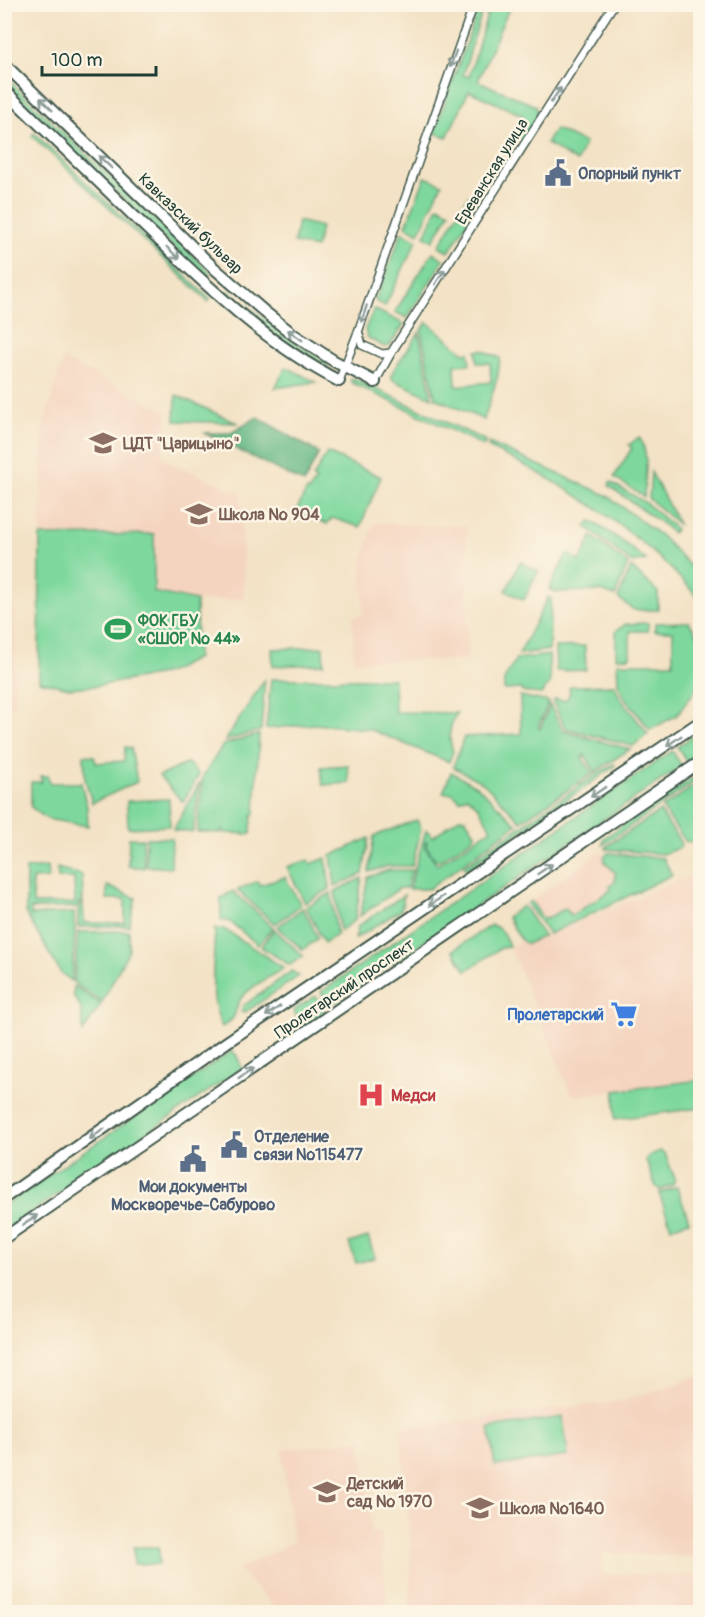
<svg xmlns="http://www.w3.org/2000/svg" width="705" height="1617" font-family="Pangolin,sans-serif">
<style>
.built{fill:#f4d4bf}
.green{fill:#7ed89e;stroke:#4e8a69;stroke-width:1.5}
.forest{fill:#66b885;stroke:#427a5c;stroke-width:1.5}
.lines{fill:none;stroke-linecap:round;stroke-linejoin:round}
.minor-casing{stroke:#3f564a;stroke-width:10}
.secondary-casing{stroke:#3f564a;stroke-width:14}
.primary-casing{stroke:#3f564a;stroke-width:14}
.minor{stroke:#fff;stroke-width:7}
.secondary{stroke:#fff;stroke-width:10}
.primary{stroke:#fff;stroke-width:10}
.oneway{stroke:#8f9e9a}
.labels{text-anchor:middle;stroke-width:5;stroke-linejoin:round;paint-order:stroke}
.street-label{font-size:16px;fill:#1f3d34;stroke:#fcf5e5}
.service-label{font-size:16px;font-weight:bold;fill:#4e5e75;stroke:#fcf5e5;text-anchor:start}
.education-label{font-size:16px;font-weight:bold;fill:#785e54;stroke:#fcf5e5;text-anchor:start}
.leisure-label{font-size:16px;font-weight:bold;fill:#27864d;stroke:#fcf5e5;text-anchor:start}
.shop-label{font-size:16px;font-weight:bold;fill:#366cbe;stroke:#fcf5e5;text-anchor:end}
.health-label{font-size:16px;font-weight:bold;fill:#be3a42;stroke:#fcf5e5;text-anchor:start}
</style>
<rect width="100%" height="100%" fill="#fcf5e5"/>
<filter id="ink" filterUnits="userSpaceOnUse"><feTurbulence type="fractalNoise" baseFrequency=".0167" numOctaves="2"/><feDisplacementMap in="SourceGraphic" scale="12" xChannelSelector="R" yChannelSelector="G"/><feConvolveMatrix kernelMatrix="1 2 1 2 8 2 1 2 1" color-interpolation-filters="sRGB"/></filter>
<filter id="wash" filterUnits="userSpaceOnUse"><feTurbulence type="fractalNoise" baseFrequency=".008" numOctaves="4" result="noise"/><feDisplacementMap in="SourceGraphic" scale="24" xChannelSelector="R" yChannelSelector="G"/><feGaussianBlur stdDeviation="1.35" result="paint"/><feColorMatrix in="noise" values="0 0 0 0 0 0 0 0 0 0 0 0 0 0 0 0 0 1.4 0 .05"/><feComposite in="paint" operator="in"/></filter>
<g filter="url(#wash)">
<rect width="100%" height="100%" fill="#f3e2c5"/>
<g class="built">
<path d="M63 359 168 412 162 458 241 494 244 599 196 601 154 592V535L40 536 43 427Z"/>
<path d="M374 523 467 526V660L353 661V617L363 616 362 561Z"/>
<path d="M5 572 13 573 15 703 9 707H4Z"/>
<path d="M601 851 615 872 611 890 571 917 544 921 531 901Z"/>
<path d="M700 871V1080L575 1096 571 1094 510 947 521 940 527 944Z"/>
<path d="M700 1376V1557L601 1553 604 1574 700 1575V1612H410L411 1551 400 1428 622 1401Z"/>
<path d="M361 1440 372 1533H381L388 1612H279L238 1569 293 1542 282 1450Z"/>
</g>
<g class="green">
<path d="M480 5H484L463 75 469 77 490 5H514L507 13 478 81 536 106 538 118 523 140 515 136 522 115 469 91 447 137 434 133Z"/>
<path d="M4 76 210 272 209 276 204 277 5 83Z"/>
<path d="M555 129 585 143 577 162 546 143Z"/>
<path d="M34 133 210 299 209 302 32 136Z"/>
<path d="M425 177 442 184 419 233 406 226Z"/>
<path d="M469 195 480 201 449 252 439 246Z"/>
<path d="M438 206 450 212 433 241 425 236Z"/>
<path d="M298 221 321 227 316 248 294 243Z"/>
<path d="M402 232 417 240 385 306 375 301Z"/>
<path d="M433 252 444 260 407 318 395 312Z"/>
<path d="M229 291 286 336 328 364 326 369C290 349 257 323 226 295Z"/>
<path d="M374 309 404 324 390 345 384 347 367 337 365 329Z"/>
<path d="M427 322 464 353 469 352 470 364 455 365 456 386 491 382 490 363H477L476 351 482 350 500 358 498 375 484 420 435 398 421 331Z"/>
<path d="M419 333 432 398 393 380 391 376 394 369Z"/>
<path d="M286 367 316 382 275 388Z"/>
<path d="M353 378 486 441 484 446 352 383 350 380Z"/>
<path d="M176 395 235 422 239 423 175 421Z"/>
<path d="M639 437C650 454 645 477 644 497L614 477 632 448 629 445Z"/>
<path d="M489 443 606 495 660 535 700 576 699 599C644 533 565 484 488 447Z"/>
<path d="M327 453 381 477 360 527 332 518 327 524 296 511 307 490 309 491 316 480 313 478Z"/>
<path d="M651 472 679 525 649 499Z"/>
<path d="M610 482 646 503 676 529 672 533 664 525 609 486Z"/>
<path d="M591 521 618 538 646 560 632 563 585 526Z"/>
<path d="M154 534V592L196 601 197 658 168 673 96 686 69 688 39 681 40 536Z"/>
<path d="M592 536 628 564 615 596 601 591 556 592 549 589 567 553 580 561Z"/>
<path d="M520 562 538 571 524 600 506 591Z"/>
<path d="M631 567 658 592V610H634L618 598Z"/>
<path d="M548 597 551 599 549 650 519 654Z"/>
<path d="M689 622 700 639V684L677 715 650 730 624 697 618 683 617 663H673V631H655V623Z"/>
<path d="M648 623V631H630V657L616 658V631L626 624Z"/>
<path d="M585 646 586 670 556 671 555 647Z"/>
<path d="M323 647 324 664 273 666 272 649Z"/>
<path d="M549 655 550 684 541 694 522 692 521 689 504 690V680L516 659Z"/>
<path d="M265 679 261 730 225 741Z"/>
<path d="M271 679H394L395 712 457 713C449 725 448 738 453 751L449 762 369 729 314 724 266 729Z"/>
<path d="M615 685 620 698 648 734 633 746 565 728 553 702 556 699 562 701 567 699 570 692 569 688 572 686Z"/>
<path d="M520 696 549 702 538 727 540 729 550 705 563 731 630 749 595 772 585 755 582 758 593 773 521 821 483 783 453 767 464 737 521 734Z"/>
<path d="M700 731V753L687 762 677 747Z"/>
<path d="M259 734 255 814 252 815 251 834 224 833V830L222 829 221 833 197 832 203 776 223 745Z"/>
<path d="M125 747 131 748 137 782 92 803 85 779 84 755 94 756 96 763 124 761Z"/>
<path d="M672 751 682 766 330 1006 321 992Z"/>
<path d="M188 763 199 775 183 802 159 776Z"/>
<path d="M614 764 615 766 466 870 464 866 598 773Z"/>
<path d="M348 765 349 783 323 785 321 767Z"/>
<path d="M451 772 478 787 517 824 429 889H409L426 830 431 834 432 837 459 818H465L475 833 474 837 440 860 435 859 426 846 427 841 425 842V847L437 865 491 829 478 806 467 796 460 800 452 793H443Z"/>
<path d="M41 776H48L50 783H81L87 807 88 826 47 819 31 807V782H42Z"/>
<path d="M692 778 694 782 603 845 604 838Z"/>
<path d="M200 782 193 832 173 830Z"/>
<path d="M700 782V838L690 842 685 841 662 808Z"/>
<path d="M169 799 170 826 128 828 127 801Z"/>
<path d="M660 811 680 842 681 847 663 854 606 849 607 846Z"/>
<path d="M417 820 421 829 412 866H388L369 872 374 836Z"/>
<path d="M129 838 143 839 144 868 128 866Z"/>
<path d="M146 838H172L171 868 146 866Z"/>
<path d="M369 838 363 874 335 886 331 856Z"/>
<path d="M608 853 663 858 672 875 549 934 527 904 531 901 544 920 566 908 571 916 611 890 610 886 615 882V872L605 863 604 857Z"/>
<path d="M326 858 330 889 305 903 287 867 309 860 311 864Z"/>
<path d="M47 867 48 878 32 879 33 904 75 903 74 878H58L57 868 82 875 83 897 77 907 31 909V915L74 913 75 930 72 981 61 973 26 914V869Z"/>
<path d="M389 870H412L407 888H400L360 916 368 877Z"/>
<path d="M285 877 301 905 275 924 237 890 258 881 260 885Z"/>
<path d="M362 878 355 920 340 931 335 891Z"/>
<path d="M107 886 136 898 129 926 78 927V910L83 901 84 923H125V899H107Z"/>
<path d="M233 891 273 927 258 945 230 922 221 920V898Z"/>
<path d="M331 893 337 935 324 943 306 907Z"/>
<path d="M404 895 401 910 355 939 358 926Z"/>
<path d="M523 906 544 936 527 944 521 940 507 917Z"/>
<path d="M303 908 318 938 303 950 277 927Z"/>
<path d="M491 925C502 928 505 936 509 946L499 949 466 971 453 950Z"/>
<path d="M215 929H224L284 968C272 976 247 988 240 1000 231 1016 241 1014 222 1027 208 999 214 960 215 929Z"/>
<path d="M274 929 303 956 290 965 261 947Z"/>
<path d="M129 931V950L102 1002 74 983 78 932Z"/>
<path d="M292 971 299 976 244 1013 241 1012 243 1006Z"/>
<path d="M74 986 101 1004 83 1032 81 1008 73 995Z"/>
<path d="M315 996 325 1011 305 1025 297 1018 294 1010Z"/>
<path d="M232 1051 237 1056 242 1068 5 1230V1205Z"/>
<path d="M700 1080V1108L615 1119V1091Z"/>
<path d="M660 1151 665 1154 675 1179 673 1185 660 1190 656 1187 646 1160 648 1156Z"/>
<path d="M677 1187 689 1221 671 1227 659 1193Z"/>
<path d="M368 1237 375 1258 356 1263 349 1243Z"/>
<path d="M563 1417 568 1456 495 1466 489 1428Z"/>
<rect x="134" y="1547" width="25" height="17"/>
</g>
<path class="forest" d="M257 417 319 453 304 483 204 433H231Z"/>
</g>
<g filter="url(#ink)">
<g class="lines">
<defs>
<g id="minor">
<path d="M359 334 362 345 382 354 391 353"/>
<path d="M339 381 358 332 474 4"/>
<path d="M375 382 391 353 614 4"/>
</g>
<g id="secondary">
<path d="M4 64 214 268 266 313 294 335 334 361 375 382"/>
<path d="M4 90C48 133 92 175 136 218 199 278 261 341 339 381"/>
</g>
<g id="primary">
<path d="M4 1198 227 1042 700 722"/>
<path d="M4 1238 700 762"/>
</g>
</defs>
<use href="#minor" class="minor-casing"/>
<use href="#secondary" class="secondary-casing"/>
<use href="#primary" class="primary-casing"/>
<use href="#minor" class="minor"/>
<use href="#secondary" class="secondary"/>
<use href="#primary" class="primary"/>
</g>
<defs><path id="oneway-shaft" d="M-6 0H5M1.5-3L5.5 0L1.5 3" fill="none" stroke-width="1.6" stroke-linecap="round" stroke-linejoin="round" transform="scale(1.5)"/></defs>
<g class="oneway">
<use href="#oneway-shaft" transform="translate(453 59) rotate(110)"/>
<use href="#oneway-shaft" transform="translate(556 95) rotate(-56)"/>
<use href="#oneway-shaft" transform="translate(46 104) rotate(-135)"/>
<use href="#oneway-shaft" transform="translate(105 162) rotate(-137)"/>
<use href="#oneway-shaft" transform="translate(173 253) rotate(44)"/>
<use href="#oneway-shaft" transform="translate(440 277) rotate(-57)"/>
<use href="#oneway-shaft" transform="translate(364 314) rotate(108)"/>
<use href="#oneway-shaft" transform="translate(295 335) rotate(-144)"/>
<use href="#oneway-shaft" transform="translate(674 741) rotate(145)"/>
<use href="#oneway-shaft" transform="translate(598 792) rotate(146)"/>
<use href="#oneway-shaft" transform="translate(545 869) rotate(-34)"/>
<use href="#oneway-shaft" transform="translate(436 901) rotate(146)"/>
<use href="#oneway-shaft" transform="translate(273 1011) rotate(146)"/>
<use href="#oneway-shaft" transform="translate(246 1073) rotate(-34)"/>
<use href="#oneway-shaft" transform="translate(97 1134) rotate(145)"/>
<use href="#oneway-shaft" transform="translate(30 1220) rotate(-34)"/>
</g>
</g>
<defs>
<symbol id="civic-bare" viewBox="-9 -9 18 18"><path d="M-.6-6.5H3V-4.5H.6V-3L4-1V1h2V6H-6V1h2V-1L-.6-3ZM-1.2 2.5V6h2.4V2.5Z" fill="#5c6f8a" stroke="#fcf5e5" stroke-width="2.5" paint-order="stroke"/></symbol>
<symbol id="school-bare" viewBox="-9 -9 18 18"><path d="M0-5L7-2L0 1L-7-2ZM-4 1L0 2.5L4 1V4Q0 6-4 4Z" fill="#8d6e63" stroke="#fcf5e5" stroke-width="2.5" paint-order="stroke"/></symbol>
<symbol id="stadium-bare" viewBox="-9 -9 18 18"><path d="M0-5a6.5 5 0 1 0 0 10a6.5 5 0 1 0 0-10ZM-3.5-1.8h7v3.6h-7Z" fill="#2e9e5b" stroke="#fcf5e5" stroke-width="2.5" paint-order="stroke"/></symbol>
<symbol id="supermarket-bare" viewBox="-9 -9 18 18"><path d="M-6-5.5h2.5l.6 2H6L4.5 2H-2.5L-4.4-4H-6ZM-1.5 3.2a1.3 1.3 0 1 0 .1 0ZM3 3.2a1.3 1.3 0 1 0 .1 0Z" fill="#3f7fe0" stroke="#fcf5e5" stroke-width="2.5" paint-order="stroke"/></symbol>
<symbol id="hospital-bare" viewBox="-9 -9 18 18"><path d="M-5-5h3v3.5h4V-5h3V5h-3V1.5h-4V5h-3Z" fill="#e0444e" stroke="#fcf5e5" stroke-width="2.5" paint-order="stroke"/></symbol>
</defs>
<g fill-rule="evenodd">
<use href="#civic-bare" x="539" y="154" width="38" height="38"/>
<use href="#school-bare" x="84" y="424" width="38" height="38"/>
<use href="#school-bare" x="180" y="495" width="38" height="38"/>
<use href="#stadium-bare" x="99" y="610" width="38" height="38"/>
<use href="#supermarket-bare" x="605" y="995" width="38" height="38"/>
<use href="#hospital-bare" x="352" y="1076" width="38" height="38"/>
<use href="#civic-bare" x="215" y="1126" width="38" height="38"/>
<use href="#civic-bare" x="174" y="1140" width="38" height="38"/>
<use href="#school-bare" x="308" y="1473" width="38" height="38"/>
<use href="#school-bare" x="461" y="1489" width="38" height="38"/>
</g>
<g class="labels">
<g class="street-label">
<text transform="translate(491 171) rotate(-58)" y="6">Ереванская улица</text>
<text transform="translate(191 223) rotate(44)" y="6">Кавказский бульвар</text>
<text transform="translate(344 988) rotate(-34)" y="6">Пролетарский проспект</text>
</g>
<g class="service-label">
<text x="578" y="179">Опорный пункт</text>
<text x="254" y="1142">Отделение<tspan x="254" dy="18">связи №115477</tspan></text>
<text x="193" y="1192" text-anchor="middle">Мои документы<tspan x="193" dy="18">Москворечье-Сабурово</tspan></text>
</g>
<g class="education-label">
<text x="123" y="449">ЦДТ "Царицыно"</text>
<text x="219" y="520">Школа № 904</text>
<text x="347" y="1489">Детский<tspan x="347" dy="18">сад № 1970</tspan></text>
<text x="500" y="1514">Школа №1640</text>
</g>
<g class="leisure-label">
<text x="138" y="626">ФОК ГБУ<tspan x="138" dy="18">«СШОР № 44»</tspan></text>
</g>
<g class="shop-label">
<text x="604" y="1020">Пролетарский</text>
</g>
<g class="health-label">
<text x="391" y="1101">Медси</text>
</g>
</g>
<rect width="705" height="1617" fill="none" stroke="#fcf5e5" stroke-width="24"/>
<path d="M42 66v9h114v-9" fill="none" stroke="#1f3d34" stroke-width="3"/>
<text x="51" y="66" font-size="18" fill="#1f3d34" stroke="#fcf5e5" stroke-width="4.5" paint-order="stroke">100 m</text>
</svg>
